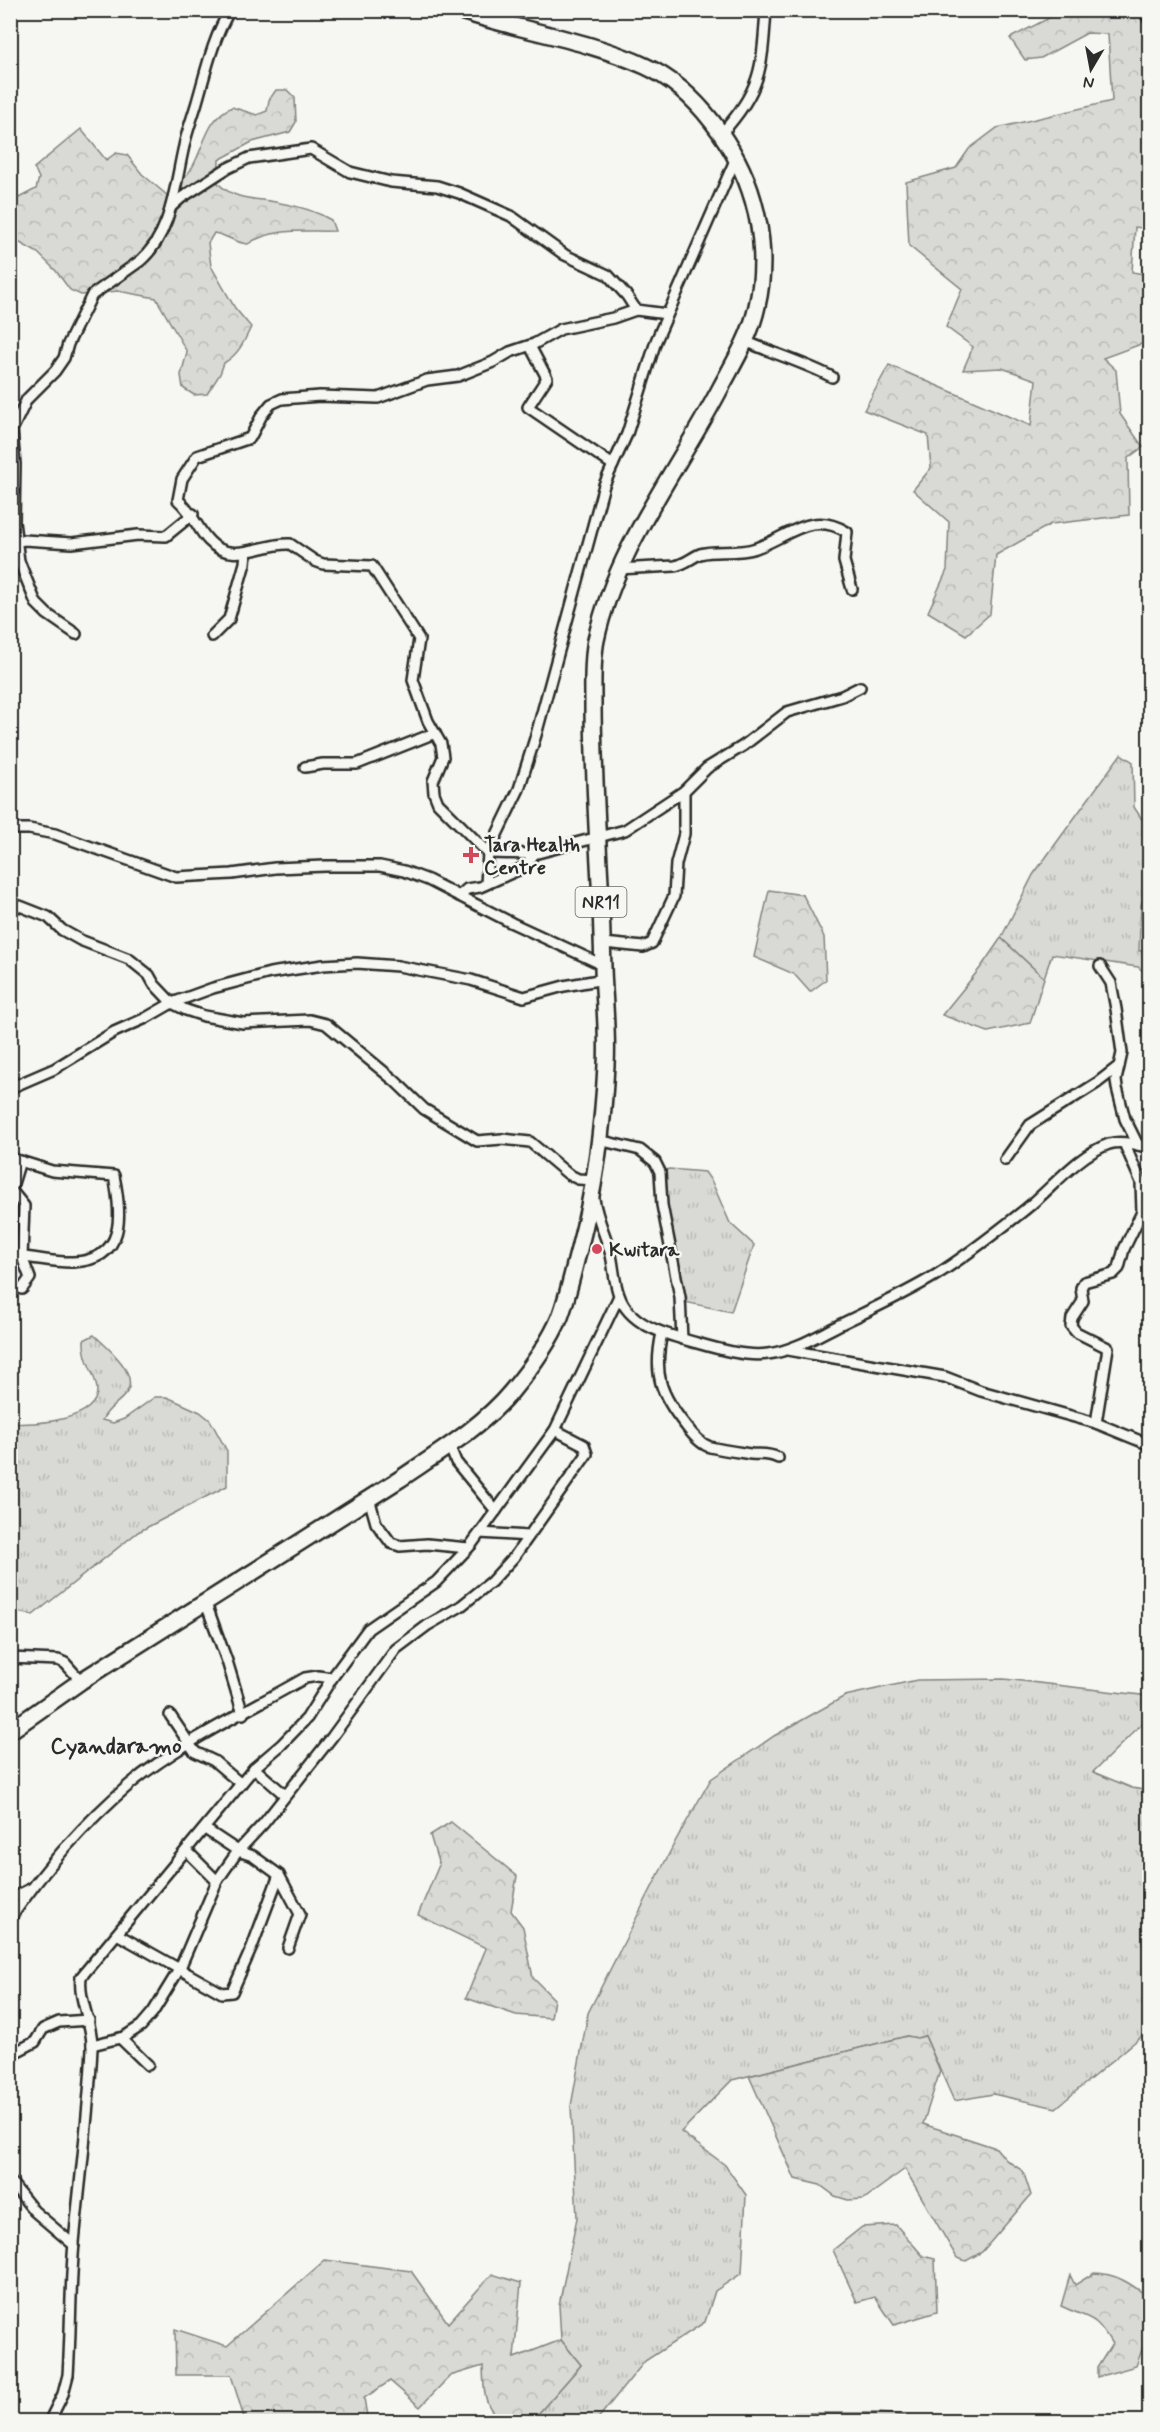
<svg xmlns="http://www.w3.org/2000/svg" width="1160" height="2432" font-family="Mynerve,sans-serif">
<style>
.grass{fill:url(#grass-tufts);stroke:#828280;stroke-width:1.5}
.forest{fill:url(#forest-crowns);stroke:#828280;stroke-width:1.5}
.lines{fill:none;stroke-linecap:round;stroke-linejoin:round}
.minor-casing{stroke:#2b2b2b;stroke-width:14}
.trunk-casing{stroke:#2b2b2b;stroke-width:20}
.minor{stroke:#f6f6f2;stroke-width:9}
.trunk{stroke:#f6f6f2;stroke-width:15}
.poi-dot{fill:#d1495b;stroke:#f6f6f2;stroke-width:2}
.labels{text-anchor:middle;stroke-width:5;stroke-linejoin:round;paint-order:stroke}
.shield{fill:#f6f6f2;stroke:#686867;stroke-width:1.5}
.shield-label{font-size:18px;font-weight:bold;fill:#2b2b2b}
.poi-label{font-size:20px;font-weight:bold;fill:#2b2b2b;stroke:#f6f6f2;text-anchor:start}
.quarter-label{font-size:22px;font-weight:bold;fill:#2b2b2b;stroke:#f6f6f2}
</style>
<defs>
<pattern id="grass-tufts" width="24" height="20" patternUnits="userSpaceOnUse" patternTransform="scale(1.5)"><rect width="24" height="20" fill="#d9d9d5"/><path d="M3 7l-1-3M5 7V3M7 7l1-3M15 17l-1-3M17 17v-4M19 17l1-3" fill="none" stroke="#babab7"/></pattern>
<pattern id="forest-crowns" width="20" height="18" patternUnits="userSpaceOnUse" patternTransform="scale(1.5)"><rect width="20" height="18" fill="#d9d9d5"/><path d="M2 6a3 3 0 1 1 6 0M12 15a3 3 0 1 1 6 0" fill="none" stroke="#babab7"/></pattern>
</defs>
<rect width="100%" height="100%" fill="#f6f6f2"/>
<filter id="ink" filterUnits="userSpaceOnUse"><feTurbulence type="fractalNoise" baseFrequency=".0167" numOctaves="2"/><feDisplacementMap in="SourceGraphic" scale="12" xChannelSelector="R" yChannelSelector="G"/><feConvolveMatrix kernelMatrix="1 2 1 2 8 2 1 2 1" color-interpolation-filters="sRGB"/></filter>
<g filter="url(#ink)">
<g class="grass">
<path d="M1121 754 1133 762 1134 807 1149 830V882L1141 905 1139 951 1149 950V976L1138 967 1052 954 1044 978 1001 938 1033 875Z"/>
<path d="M669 1169 705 1172 712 1182 730 1223 754 1245 731 1312 680 1301 660 1172Z"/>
<path d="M94 1335C106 1346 139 1373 127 1392 120 1403 110 1405 102 1420L113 1423 124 1419 155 1397H167L200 1412 210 1420 227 1451V1486L138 1532 33 1615 11 1611V1423C33 1425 99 1421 97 1389 95 1372 83 1361 84 1340Z"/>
<path d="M1004 1679 1149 1696V1717L1093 1772 1132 1788 1149 1791V2030L1056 2108 993 2094 954 2101 925 2036 917 2038 907 2036 732 2080 681 2132 725 2165 746 2195 742 2273 715 2291 705 2322 645 2361 596 2421 531 2422 581 2365 561 2340 559 2305 577 2218 571 2106 588 2013 676 1840 711 1779 774 1736 845 1696 917 1680Z"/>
<path d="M798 2413H878L945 2419 953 2421H745Z"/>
</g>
<g class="forest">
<path d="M1048 11H1149V229L1135 227 1132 272 1149 275V312L1144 343 1103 358 1116 370 1120 414 1143 447 1128 458 1129 515 1051 524 996 555 990 614 966 635 928 612 947 570 949 522 913 490 931 468 928 435 864 410 889 365 1031 426 1036 380 1002 368 963 370 973 347 946 327 962 289 909 246 906 182 956 168 969 149 997 128 1112 101 1108 34 1087 33 1041 58 1025 60 1010 38 1051 17Z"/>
<path d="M276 90H287L295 98 296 122 290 132 252 142 219 160 218 183C234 201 258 198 280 203 298 206 316 211 331 220L335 231C306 232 272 227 248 244 235 243 227 235 214 233L208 243 211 266 235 308 251 327C244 342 239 354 224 363L220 374 207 394 194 395 183 388 181 375 187 352 156 298 118 291 81 295 70 290 56 271 38 253 15 240H11V202L36 189 39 178 34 168 81 129 106 160 116 153 127 155 142 174 168 196C176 186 187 177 193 166 205 144 207 118 232 107L257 115 267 111 269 100Z"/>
<path d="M769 890 803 895 824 937 826 980 810 992 794 974 754 957Z"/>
<path d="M1001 938 1044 978 1030 1023 988 1032 942 1015 981 967Z"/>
<path d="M451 1822 517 1876 511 1911 523 1927 533 1978 554 1999 551 2018 516 2015 466 1998 486 1948 418 1915 439 1865 430 1835Z"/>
<path d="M907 2036 917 2038 925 2036 940 2071 923 2124 996 2148 1006 2160 1023 2171 1031 2195 982 2252 966 2261 957 2258 905 2169 864 2199 848 2200 835 2196 820 2185 795 2179 749 2076Z"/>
<path d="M896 2225 923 2256 935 2259 937 2312 894 2325 875 2297 857 2302 833 2250 862 2227Z"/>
<path d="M325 2260 411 2271 448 2323 492 2274 521 2283 514 2358 561 2340 581 2365 531 2422C486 2422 484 2405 483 2366L450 2376 420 2407 390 2381 364 2398 368 2422 245 2421 231 2375H176L175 2329 227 2346Z"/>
<path d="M1094 2273C1117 2273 1132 2285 1150 2298L1149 2331 1136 2366 1097 2377V2368L1112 2344C1094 2313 1090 2320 1061 2306L1070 2275 1075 2285Z"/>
</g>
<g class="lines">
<defs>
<g id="minor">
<path d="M1143 10 1150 21"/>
<path d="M10 13 12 10"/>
<path d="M722 133C762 89 762 67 766 10"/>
<path d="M171 207 181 198 226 169 249 158 311 149 350 172 391 182 437 186 459 193 511 216 565 255 608 275 627 296 636 310"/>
<path d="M667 314 636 310 613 318 561 329 534 344 510 352 493 362 458 376 427 380 378 398 320 396 282 399 271 404 262 415 250 438 197 456 182 479 178 500C194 514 197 529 209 541 232 566 264 542 290 544L315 561 323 564 372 566 419 639 413 680 428 721 441 744 443 757 433 781 434 793 438 803 488 853 534 854 625 830 684 791 707 768 743 746 787 712 842 696 860 687"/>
<path d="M745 341C774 354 803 362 832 377"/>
<path d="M530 346 547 378 528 407 613 465"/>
<path d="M13 542 24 540 72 543 138 535 166 536 193 514"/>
<path d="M617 569 675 566C685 564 691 558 700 554 715 549 737 555 756 548 790 536 811 510 847 532L844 561 852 589"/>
<path d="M76 634 47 614 36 603 19 561 14 522 15 464 12 430 27 399 55 371 64 358 68 344 92 295 140 261C172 234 175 184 184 146 187 131 193 116 197 102 206 71 213 38 230 10"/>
<path d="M212 636 229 619 245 563 246 552"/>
<path d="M305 767 323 764H357L435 733"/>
<path d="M10 829H29L55 834 176 877 232 874 275 868 325 866H380L404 871 428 880 512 923 603 965"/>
<path d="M486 884 488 853 519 789 536 735 604 485 627 434 656 341 736 158"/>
<path d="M459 896 467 889 480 887 525 867 534 854"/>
<path d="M10 906H20L48 917 62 930 80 940 129 959 149 975 154 984 172 1003 186 1010 204 1016 243 1023 310 1020 326 1024 395 1081 424 1109 477 1141 502 1139 530 1142 568 1174 578 1179 595 1180"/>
<path d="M604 943 643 947 652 943 674 896 676 864 684 834V791"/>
<path d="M1100 966 1111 983 1116 1009 1122 1053 1116 1080 1117 1088 1125 1119 1138 1145"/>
<path d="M10 1088 54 1069 114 1032 146 1018 172 1003 213 988 270 973 323 965 357 963 398 966 471 980 524 997 564 986 604 979"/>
<path d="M599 1140 640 1150 655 1162 660 1172 662 1205 680 1297 682 1339"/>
<path d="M10 1158 52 1171 114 1176C122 1215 126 1260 73 1262 57 1263 38 1258 22 1257"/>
<path d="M1005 1160 1030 1125 1097 1083 1119 1066"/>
<path d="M20 1161 11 1190 24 1206 22 1257 30 1278 22 1289"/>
<path d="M594 1199C597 1219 606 1236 611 1255 614 1268 614 1282 619 1295 630 1327 669 1335 697 1343 718 1349 746 1357 768 1354 793 1351 817 1336 839 1325 872 1309 905 1294 936 1275 968 1255 998 1231 1027 1208 1053 1187 1078 1155 1109 1144 1122 1140 1138 1145 1150 1148"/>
<path d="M662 1333C653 1374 660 1394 686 1426 692 1434 700 1444 710 1447 723 1450 738 1452 751 1454 761 1455 768 1453 778 1458"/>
<path d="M788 1350 945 1377 981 1391 1096 1423 1150 1445"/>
<path d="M1096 1423 1108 1348 1076 1332 1071 1326 1072 1318 1083 1301 1081 1288 1084 1282 1113 1274 1119 1268 1124 1249 1142 1212 1141 1182 1124 1143"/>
<path d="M449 1445 456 1462 496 1511"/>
<path d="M369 1498 376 1523 391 1543 400 1546 427 1544 468 1548"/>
<path d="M480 1533 528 1536"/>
<path d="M205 1601 227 1661 243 1714"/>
<path d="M10 1658 58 1660 65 1663 81 1681"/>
<path d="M170 1715 195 1752 214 1761 241 1784"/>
<path d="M254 1768 285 1795"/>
<path d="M205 1829 238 1851 253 1856 279 1875 300 1914 288 1948"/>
<path d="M187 1851 217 1881"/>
<path d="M10 1899 30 1889"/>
<path d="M10 1919C45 1868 82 1825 129 1785 178 1744 249 1710 305 1678L318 1676 332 1678"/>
<path d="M117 1934 222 1993 232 1992 252 1947 279 1875"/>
<path d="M120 2038 148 2065"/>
<path d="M92 2045 124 2037 141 2026 153 2012 180 1968 217 1881 238 1851 264 1823 332 1737 396 1649 428 1625 461 1606 491 1582 514 1557 587 1454 584 1445 555 1430"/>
<path d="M10 2055 35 2042 43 2029 59 2022 89 2020"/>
<path d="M10 2181 34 2211 74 2245"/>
<path d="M49 2422 63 2394 68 2375C71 2331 70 2287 74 2243 80 2178 89 2113 92 2048 93 2023 78 2001 81 1977L254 1768 281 1745 307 1718 332 1678 368 1629 436 1582 471 1545 555 1430 619 1296"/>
</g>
<path id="trunk" d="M10 1731 81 1681 400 1479C438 1453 482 1427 511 1392 530 1369 549 1344 560 1317 568 1296 573 1271 579 1249 595 1189 603 1127 606 1065 608 1033 604 1000 603 968 602 920 600 873 597 826 595 784 593 743 593 702 593 681 592 660 596 640 616 547 678 470 721 387 735 361 751 335 757 306 765 272 763 234 753 200 738 148 696 89 645 66 586 39 520 31 458 10"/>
</defs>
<use href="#minor" class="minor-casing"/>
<use href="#trunk" class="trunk-casing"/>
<use href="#minor" class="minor"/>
<use href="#trunk" class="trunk"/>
</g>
</g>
<g class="poi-dot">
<path d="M468 846h6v6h6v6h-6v6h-6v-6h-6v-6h6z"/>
<circle cx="597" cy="1249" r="6"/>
</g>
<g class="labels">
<rect class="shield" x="575.5" y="887" width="51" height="30" rx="4.5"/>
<g class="shield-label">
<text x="601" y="908">NR11</text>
</g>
<g class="poi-label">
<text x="484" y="851">Tara Health<tspan x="484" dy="23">Centre</tspan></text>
<text x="609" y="1256">Kwitara</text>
</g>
<g class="quarter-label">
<text x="116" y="1753">Cyandaramo</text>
</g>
</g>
<rect width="1160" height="2432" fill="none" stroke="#f6f6f2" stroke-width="36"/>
<rect x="18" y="18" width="1124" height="2396" fill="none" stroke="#2b2b2b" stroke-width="2" filter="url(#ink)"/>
<g transform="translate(1091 69) rotate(190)" stroke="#f6f6f2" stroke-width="4.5" paint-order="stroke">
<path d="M0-4.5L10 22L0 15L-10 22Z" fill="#2b2b2b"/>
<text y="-9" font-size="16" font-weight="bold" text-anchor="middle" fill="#2b2b2b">N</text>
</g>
</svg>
